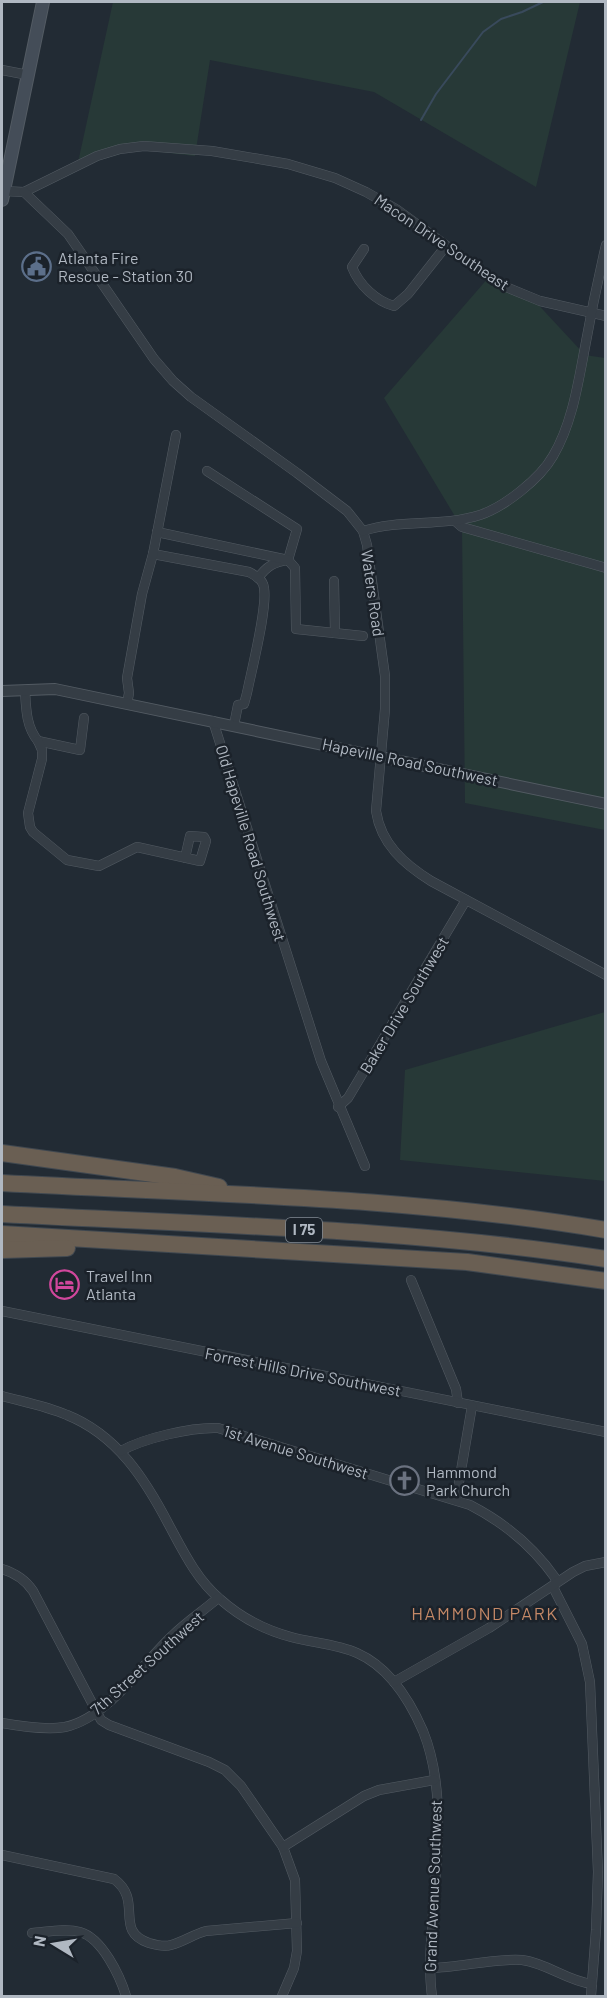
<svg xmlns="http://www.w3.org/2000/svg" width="607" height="1998" font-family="Barlow,sans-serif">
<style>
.green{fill:#273937}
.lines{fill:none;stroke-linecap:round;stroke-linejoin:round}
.stream{stroke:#394a5c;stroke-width:2}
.minor-casing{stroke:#535b63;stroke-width:10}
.tertiary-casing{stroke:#535b63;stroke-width:12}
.secondary-casing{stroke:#535b63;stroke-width:14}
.motorway-casing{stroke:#404850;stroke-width:18}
.minor{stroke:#353d45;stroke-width:9}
.tertiary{stroke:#353d45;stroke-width:10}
.secondary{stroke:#444d58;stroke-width:12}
.motorway{stroke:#6a5f53;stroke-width:16}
.labels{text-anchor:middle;stroke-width:5;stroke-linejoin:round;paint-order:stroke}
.shield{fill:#1b222a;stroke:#838b94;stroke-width:1.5}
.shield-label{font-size:15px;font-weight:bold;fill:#b0b8c2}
.street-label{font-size:16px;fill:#b0b8c2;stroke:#1b222a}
.poi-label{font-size:16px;fill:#b0b8c2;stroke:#1b222a;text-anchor:start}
.neighbourhood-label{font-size:18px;letter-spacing:1.5px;fill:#c58967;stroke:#1b222a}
</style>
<rect width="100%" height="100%" fill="#222b34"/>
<g class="green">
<path d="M113 2H580L536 187 374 92 210 60 195 156 136 149 77 167Z"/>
<path d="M489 277 532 298 585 355 605 358V830L465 803 462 528 384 398Z"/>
<path d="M605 1012V1181L400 1160 405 1070Z"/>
</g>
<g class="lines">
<path class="stream" d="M421 120 436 94 483 32 501 19 522 12 543 2"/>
<defs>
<g id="minor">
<path d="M2 70 28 75"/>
<path d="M3 191 24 192 97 156 120 149 144 146 212 151 288 164 335 178 366 192 396 209 484 273 506 287 540 301 606 316"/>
<path d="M24 192 68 234 154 359 173 381 191 397 297 473 347 511 363 531 367 545 385 676V709L376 811C381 844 404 864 431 881L606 975"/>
<path d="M364 249 352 267C359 285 376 301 394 306L408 294 446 246"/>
<path d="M207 471 297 529 288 560C274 562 267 566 258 578"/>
<path d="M455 521 462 527 606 568"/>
<path d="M363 531C400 519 442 527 480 515 504 507 540 479 553 456 572 424 578 384 585 347 591 313 598 279 606 245"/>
<path d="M157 532 288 560 295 568 296 629 363 636"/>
<path d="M153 554 249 572C254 575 261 578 263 584 270 600 251 672 247 693L244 704 238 705 234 725"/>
<path d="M334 581 335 633"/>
<path d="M25 690C26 708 26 727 38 741L80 750 84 718"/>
<path d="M127 704 129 693 127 678 142 594 153 554 176 435"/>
<path d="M213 721 321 1061 365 1166"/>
<path d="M38 741 42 750V759L28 813 30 827 33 832 67 860 99 866 137 847 200 861 206 841 204 837 190 836 185 858"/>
<path d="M338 1107 348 1098 466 900"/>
<path d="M411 1280 456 1389 458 1403"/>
<path d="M2 1311 606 1432"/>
<path d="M2 1396C24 1402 46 1406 67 1415 117 1435 145 1479 169 1525 183 1551 197 1580 220 1599 240 1617 265 1630 291 1637 313 1643 337 1644 357 1653 389 1667 410 1701 423 1731 448 1793 435 1865 432 1929 430 1952 429 1974 432 1996"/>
<path d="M121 1451C144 1438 192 1427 218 1428L470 1505C505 1523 533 1546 556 1579L554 1589 582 1644 590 1682 598 1872 596 1930 591 1996"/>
<path d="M456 1500 472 1406"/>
<path d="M2 1569C15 1573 25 1579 33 1591L101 1720 109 1725 209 1762 225 1770 241 1786 283 1847 295 1880 297 1951 294 1968 282 1996"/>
<path d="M394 1682 489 1628 573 1572 585 1566 606 1562"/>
<path d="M2 1723C19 1726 48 1730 65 1727 108 1718 142 1664 172 1636 186 1622 203 1611 218 1598"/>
<path d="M283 1847 364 1796 379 1790 434 1780"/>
<path d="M2 1855 114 1879C144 1901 113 1931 149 1943 156 1945 164 1947 171 1945 183 1942 194 1934 206 1931L297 1923"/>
<path d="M32 1933C47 1932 66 1928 80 1932 102 1938 120 1976 126 1996"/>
<path d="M429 1968C460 1968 491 1958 522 1960 547 1963 567 1981 592 1984"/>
</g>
<path id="tertiary" d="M2 691 55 689 606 804"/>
<path id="secondary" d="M2 200 43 2"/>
<g id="motorway">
<path d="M2 1153 175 1177 219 1187"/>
<path d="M2 1183C203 1194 407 1196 606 1230"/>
<path d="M2 1214C203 1225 406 1228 606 1259"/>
<path d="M2 1234 467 1262 606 1281"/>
<path d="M2 1250 67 1248"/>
</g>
</defs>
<use href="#minor" class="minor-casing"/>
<use href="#tertiary" class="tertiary-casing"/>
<use href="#secondary" class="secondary-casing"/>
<use href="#motorway" class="motorway-casing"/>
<use href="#minor" class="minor"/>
<use href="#tertiary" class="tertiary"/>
<use href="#secondary" class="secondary"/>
<use href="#motorway" class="motorway"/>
</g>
<defs>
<symbol id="civic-ring" viewBox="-11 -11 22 22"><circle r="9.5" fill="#1b222a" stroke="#5c6f8a" stroke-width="1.5"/><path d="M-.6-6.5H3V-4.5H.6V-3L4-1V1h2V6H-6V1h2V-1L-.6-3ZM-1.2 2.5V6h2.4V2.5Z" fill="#5c6f8a"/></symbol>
<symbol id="hotel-ring" viewBox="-11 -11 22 22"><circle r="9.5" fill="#1b222a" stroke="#d1479c" stroke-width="1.5"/><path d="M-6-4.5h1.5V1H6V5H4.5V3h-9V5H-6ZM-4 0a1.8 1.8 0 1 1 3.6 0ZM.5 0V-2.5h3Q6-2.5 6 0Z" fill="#d1479c"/></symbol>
<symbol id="church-ring" viewBox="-11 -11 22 22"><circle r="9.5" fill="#1b222a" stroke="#6b7280" stroke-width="1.5"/><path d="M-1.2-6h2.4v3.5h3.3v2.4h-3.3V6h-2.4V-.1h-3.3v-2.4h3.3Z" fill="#6b7280"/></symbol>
</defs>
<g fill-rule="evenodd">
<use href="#civic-ring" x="20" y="250" width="33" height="33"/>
<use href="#hotel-ring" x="48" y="1268" width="33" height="33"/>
<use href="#church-ring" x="388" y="1464" width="33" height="33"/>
</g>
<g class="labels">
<rect class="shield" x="286" y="1218" width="36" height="24" rx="4.5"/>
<g class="shield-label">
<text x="304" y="1235">I 75</text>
</g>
<g class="street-label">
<text transform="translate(442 242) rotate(34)" y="6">Macon Drive Southeast</text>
<text transform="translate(373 593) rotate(82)" y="6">Waters Road</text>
<text transform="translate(410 762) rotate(12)" y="6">Hapeville Road Southwest</text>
<text transform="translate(251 843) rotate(73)" y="6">Old Hapeville Road Southwest</text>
<text transform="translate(404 1005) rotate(-59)" y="6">Baker Drive Southwest</text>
<text transform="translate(303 1372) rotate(11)" y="6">Forrest Hills Drive Southwest</text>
<text transform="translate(296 1452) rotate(17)" y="6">1st Avenue Southwest</text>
<text transform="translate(147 1663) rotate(-42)" y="6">7th Street Southwest</text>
<text transform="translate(433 1886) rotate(-88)" y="6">Grand Avenue Southwest</text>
</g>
<g class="poi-label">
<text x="58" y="264">Atlanta Fire<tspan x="58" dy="18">Rescue - Station 30</tspan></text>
<text x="86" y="1282">Travel Inn<tspan x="86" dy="18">Atlanta</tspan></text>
<text x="426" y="1478">Hammond<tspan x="426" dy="18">Park Church</tspan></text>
</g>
<g class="neighbourhood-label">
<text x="485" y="1620">HAMMOND PARK</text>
</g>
</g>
<rect width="607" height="1998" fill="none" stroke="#b0b8c2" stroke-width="6"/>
<g transform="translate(54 1944) rotate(281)" stroke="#1b222a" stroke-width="4.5" paint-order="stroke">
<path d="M0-4.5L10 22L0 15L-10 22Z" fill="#b0b8c2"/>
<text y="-9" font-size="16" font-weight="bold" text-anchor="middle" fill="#b0b8c2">N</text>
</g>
</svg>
